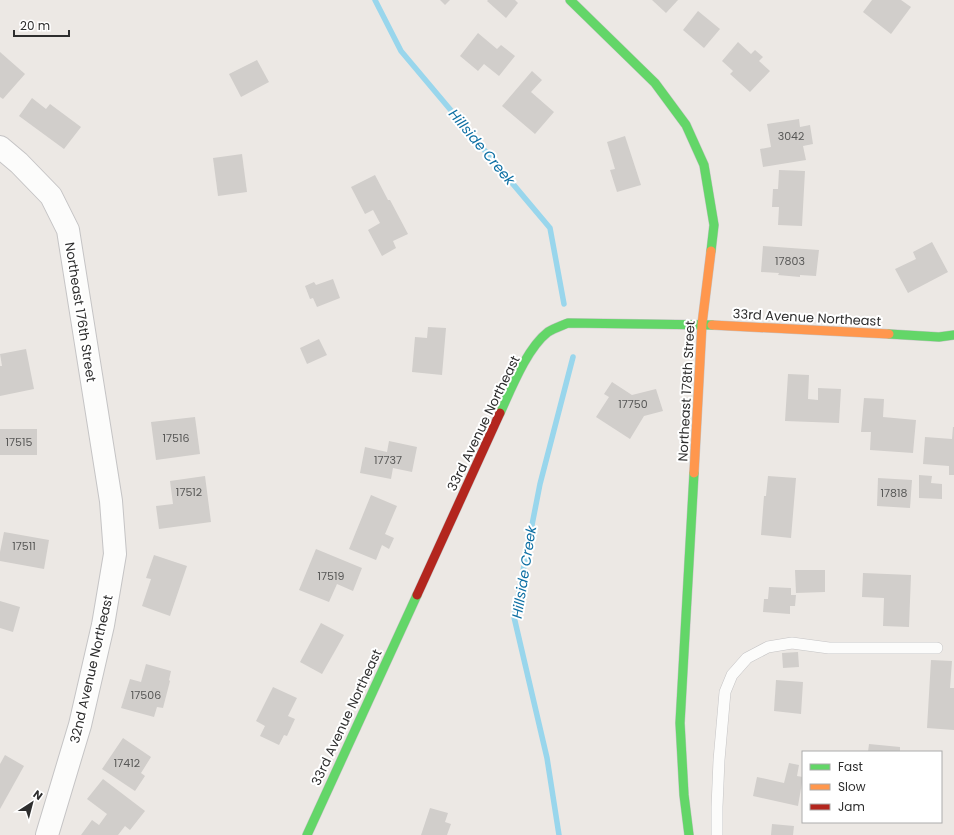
<svg xmlns="http://www.w3.org/2000/svg" width="954" height="835" font-family="Poppins,sans-serif">
<style>
.lines{fill:none;stroke-linecap:round;stroke-linejoin:round}
.stream{stroke:#99d6ec;stroke-width:5.5}
.building{fill:#d1cecb}
.lane-casing{stroke:#c5c4c5;stroke-width:12}
.street-casing{stroke:#c5c4c5;stroke-width:24}
.fast-casing{stroke:#c5c4c5;stroke-width:10}
.slow-casing{stroke:#c5c4c5;stroke-width:10}
.jam-casing{stroke:#c5c4c5;stroke-width:10}
.lane{stroke:#fcfcfb;stroke-width:11}
.street{stroke:#fcfcfb;stroke-width:22}
.fast{stroke:#63d668;stroke-width:9}
.slow{stroke:#ff974d;stroke-width:9}
.jam{stroke:#b3261e;stroke-width:9}
.labels{text-anchor:middle;stroke-width:4;stroke-linejoin:round;paint-order:stroke}
.number-label{font-size:11px;fill:#585857}
.street-label{font-size:13px;fill:#2e2e2e;stroke:#fff}
.water-label{font-size:14px;font-style:italic;fill:#0d6fa3;stroke:#fff}
</style>
<rect width="100%" height="100%" fill="#ece8e4"/>
<g class="lines">
<g class="stream">
<path d="M375 0 401 51 550 228 564 304"/>
<path d="M559 835 547 758 514 617 540 484 573 357"/>
</g>
</g>
<g class="building">
<path d="M440 0H450L445 5Z"/>
<path d="M488 0H515L518 3 506 18 487 1Z"/>
<path d="M652 0H678L666 13Z"/>
<path d="M872 0H901L911 7 891 34 863 12Z"/>
<path d="M698 11 720 29 704 48 683 30Z"/>
<path d="M478 33 497 49 501 45 515 56 499 76 484 64 478 71 460 56Z"/>
<path d="M738 42 751 54 755 50 763 57 759 61 770 71 750 92 730 74 733 71 722 61Z"/>
<path d="M0 52 25 74 3 99 0 97Z"/>
<path d="M257 60 269 82 241 97 229 74Z"/>
<path d="M532 71 542 80 531 92 554 112 535 134 502 106Z"/>
<path d="M32 98 46 109 50 104 81 127 64 149 19 116Z"/>
<path d="M799 119 800 127 810 125 813 144 803 146 806 160 763 167 760 149 771 147 767 124Z"/>
<path d="M625 136 641 185 617 192 610 170 615 169 607 142Z"/>
<path d="M242 154 247 192 218 196 213 158Z"/>
<path d="M779 170 805 171 802 226 778 225 779 207H772L773 189H778Z"/>
<path d="M375 175 388 200H390L408 234 393 241 396 248 382 256 368 230 380 223 373 210 365 214 351 187Z"/>
<path d="M932 242 948 272 908 293 895 269 916 259 913 252Z"/>
<path d="M763 246 819 250 816 276 800 275V277L778 275 779 273 761 272Z"/>
<path d="M333 279 340 298 317 307 313 298 310 299 305 286 314 282 316 285Z"/>
<path d="M428 327 446 328 442 375 412 372 415 337 427 338Z"/>
<path d="M319 339 327 355 307 364 300 348Z"/>
<path d="M26 349 34 389 0 396V366H2L0 354Z"/>
<path d="M788 374 809 375 808 399 818 400V388L841 389 839 423 785 421Z"/>
<path d="M612 382 632 395 656 389 663 411 644 416 630 439 596 417 609 397 604 394Z"/>
<path d="M864 398 884 399 883 417 916 420 913 453 870 450 871 432H861Z"/>
<path d="M195 417 200 454 156 460 151 422Z"/>
<path d="M953 427H954V475H949V466L923 464 925 437 952 439Z"/>
<rect x="0" y="429" width="37" height="26"/>
<path d="M389 441 417 447 412 472 393 468 391 479 360 473 365 447 387 452Z"/>
<path d="M919 475 932 476 931 483 942 484V499L919 498Z"/>
<path d="M205 476 211 522 159 529 156 506 173 504 170 481Z"/>
<path d="M768 476 796 478 791 538 761 535 764 496H766Z"/>
<path d="M878 478 912 480 910 508 877 506Z"/>
<path d="M371 495 397 506 385 534 394 538 389 549 382 545 376 560 349 549Z"/>
<path d="M4 532 49 540 44 569 0 561V552Z"/>
<path d="M316 549 362 568 353 591 337 584 329 602 299 590Z"/>
<path d="M154 555 187 566 170 616 142 606 151 579 146 578Z"/>
<path d="M795 570H825V592L796 593Z"/>
<path d="M863 573 911 575 909 627 883 626 884 598 862 597Z"/>
<path d="M769 587 791 588V595H796L795 606H790V614L763 612 764 599H768Z"/>
<path d="M0 601 20 607 13 632 0 628Z"/>
<path d="M321 623 344 635 322 674 300 662Z"/>
<path d="M798 652 799 667 783 668 782 653Z"/>
<path d="M931 660 952 661 950 688H954V730L927 728Z"/>
<path d="M146 664 171 671 169 680 170 681 163 708 157 707 154 717 121 708 130 679 141 682Z"/>
<path d="M776 680 803 682 801 714 774 711Z"/>
<path d="M273 687 297 698 288 716 295 719 287 736 284 735 279 745 260 736 265 726 256 721Z"/>
<path d="M123 738 151 757 141 773 145 776 135 791 102 769Z"/>
<path d="M869 744 900 747V752H868Z"/>
<path d="M5 755 24 766 0 809V764Z"/>
<path d="M789 763 799 765 797 776 803 777 798 806 753 796 757 777 784 783Z"/>
<path d="M103 779 145 811 130 830 125 826 118 835H81L92 820 99 825 107 814 87 799Z"/>
<path d="M430 808 448 813 445 822 451 824 447 835H421Z"/>
<path d="M772 824 794 826 793 835H771Z"/>
</g>
<g class="lines">
<defs>
<path id="lane" d="M717 835V807L719 760 725 692 732 675 747 658 768 647 792 643 829 648H937"/>
<path id="street" d="M0 147 19 163 51 196 68 230 111 501 115 554 103 625 80 725 47 835"/>
<g id="fast">
<path d="M570 0 655 83 686 125 704 165 714 225 711 251"/>
<path d="M889 334 939 337 954 335"/>
<path d="M500 413C511 389 527 348 548 332 554 328 561 326 568 323L712 325"/>
<path d="M307 835 417 595"/>
<path d="M689 835 684 795 680 723 694 473"/>
</g>
<g id="slow">
<path d="M712 325 889 334"/>
<path d="M694 473 702 324 711 251"/>
</g>
<path id="jam" d="M417 595 500 413"/>
</defs>
<use href="#lane" class="lane-casing"/>
<use href="#street" class="street-casing"/>
<use href="#fast" class="fast-casing"/>
<use href="#slow" class="slow-casing"/>
<use href="#jam" class="jam-casing"/>
<use href="#lane" class="lane"/>
<use href="#street" class="street"/>
<use href="#fast" class="fast"/>
<use href="#slow" class="slow"/>
<use href="#jam" class="jam"/>
</g>
<g class="labels">
<g class="number-label">
<text x="791" y="140">3042</text>
<text x="790" y="265">17803</text>
<text x="633" y="408">17750</text>
<text x="176" y="442">17516</text>
<text x="19" y="446">17515</text>
<text x="388" y="464">17737</text>
<text x="189" y="496">17512</text>
<text x="894" y="497">17818</text>
<text x="24" y="550">17511</text>
<text x="331" y="580">17519</text>
<text x="146" y="699">17506</text>
<text x="127" y="767">17412</text>
</g>
<g class="street-label">
<text transform="translate(81 312) rotate(81)" y="5">Northeast 176th Street</text>
<text transform="translate(807 317) rotate(3)" y="5">33rd Avenue Northeast</text>
<text transform="translate(686 391) rotate(-87)" y="5">Northeast 178th Street</text>
<text transform="translate(483 423) rotate(-64)" y="5">33rd Avenue Northeast</text>
<text transform="translate(91 669) rotate(-77)" y="5">32nd Avenue Northeast</text>
<text transform="translate(346 717) rotate(-65)" y="5">33rd Avenue Northeast</text>
</g>
<g class="water-label">
<text transform="translate(482 147) rotate(50)" y="5">Hillside Creek</text>
<text transform="translate(524 572) rotate(-81)" y="5">Hillside Creek</text>
</g>
</g>
<rect x="802" y="751" width="140" height="72" fill="#ffffff" stroke="#ababab"/>
<rect x="810" y="764" width="20" height="6" fill="#63d668" stroke="#ababab"/>
<text x="838" y="771" font-size="12" fill="#2e2e2e">Fast</text>
<rect x="810" y="784" width="20" height="6" fill="#ff974d" stroke="#ababab"/>
<text x="838" y="791" font-size="12" fill="#2e2e2e">Slow</text>
<rect x="810" y="804" width="20" height="6" fill="#b3261e" stroke="#ababab"/>
<text x="838" y="811" font-size="12" fill="#2e2e2e">Jam</text>
<g transform="translate(32 803) rotate(36)" stroke="#ffffff" stroke-width="3" paint-order="stroke">
<path d="M0-3L7 15L0 10L-7 15Z" fill="#2e2e2e"/>
<text y="-6" font-size="11" font-weight="bold" text-anchor="middle" fill="#2e2e2e">N</text>
</g>
<path d="M14 30v6h55v-6" fill="none" stroke="#2e2e2e" stroke-width="2"/>
<text x="20" y="30" font-size="12" fill="#2e2e2e" stroke="#ffffff" stroke-width="3" paint-order="stroke">20 m</text>
</svg>
